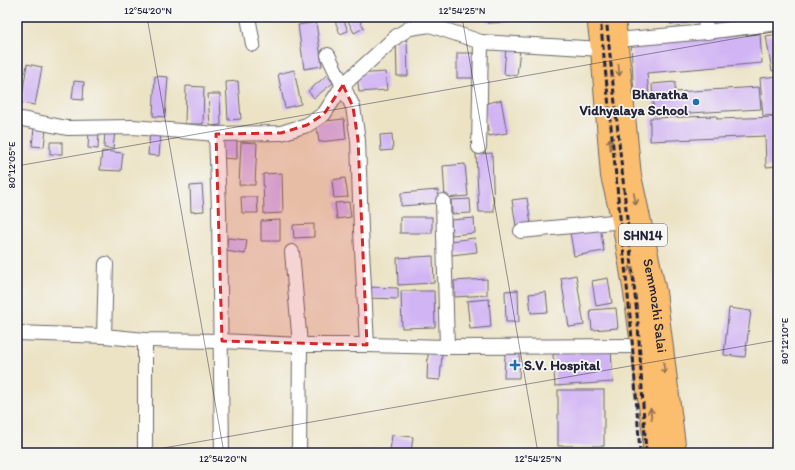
<svg xmlns="http://www.w3.org/2000/svg" width="795" height="470" font-family="Itim,sans-serif">
<style>
.building{fill:#d1b4f4}
.lines{fill:none;stroke-linecap:round;stroke-linejoin:round}
.minor-casing{stroke:#69666b;stroke-width:16}
.primary-casing{stroke:#69666b;stroke-width:24}
.minor{stroke:#fff;stroke-width:14}
.primary{stroke:#fbbd6e;stroke-width:22}
.rail{stroke:#22223b;stroke-width:3;stroke-dasharray:6 3;stroke-linecap:butt}
.oneway{stroke:#8e7054}
.marked{fill:#d62828;fill-opacity:0.2;stroke:#d62828;stroke-width:3;stroke-dasharray:8 5;stroke-linejoin:round}
.ticks{fill:none;stroke:#22223b;stroke-width:1;stroke-opacity:0.45}
.poi-dot{fill:#1f6fb2;stroke:#f6f6f2;stroke-width:1.5}
.labels{text-anchor:middle;stroke-width:3.5;stroke-linejoin:round;paint-order:stroke}
.shield{fill:#f6f6f2;stroke:#626272;stroke-width:1}
.shield-label{font-size:13px;font-weight:bold;fill:#22223b}
.poi-label{font-size:14px;font-weight:bold;fill:#22223b;stroke:#f6f6f2;text-anchor:end}
.street-label{font-size:14px;fill:#22223b;stroke:#f6f6f2}
.neatline{fill:none;stroke:#22223b;stroke-width:1.5}
.ticks-label{font-size:10px;text-anchor:middle;fill:#22223b}
</style>
<rect width="100%" height="100%" fill="#f6f6f2"/>
<filter id="ink" filterUnits="userSpaceOnUse"><feTurbulence type="fractalNoise" baseFrequency=".025" numOctaves="2"/><feDisplacementMap in="SourceGraphic" scale="8" xChannelSelector="R" yChannelSelector="G"/><feConvolveMatrix kernelMatrix="1 2 1 2 8 2 1 2 1" color-interpolation-filters="sRGB"/></filter>
<filter id="wash" filterUnits="userSpaceOnUse"><feTurbulence type="fractalNoise" baseFrequency=".012" numOctaves="4" result="noise"/><feDisplacementMap in="SourceGraphic" scale="16" xChannelSelector="R" yChannelSelector="G"/><feGaussianBlur stdDeviation="0.9" result="paint"/><feColorMatrix in="noise" values="0 0 0 0 0 0 0 0 0 0 0 0 0 0 0 0 0 1.4 0 .05"/><feComposite in="paint" operator="in"/></filter>
<g filter="url(#wash)">
<rect width="100%" height="100%" fill="#ece3c5"/>
<g id="blocks">
<g class="building">
<path d="M346 17H358L364 28 354 33Z"/>
<path d="M487 17H508L509 22 487 23Z"/>
<path d="M670 17H688V23L670 24Z"/>
<path d="M712 17H734V19L712 21Z"/>
<path d="M343 18 348 31 340 34 335 21Z"/>
<path d="M316 22 322 66 304 69 298 25Z"/>
<path d="M760 34 762 63 647 73 649 96 634 97 631 42 702 39Z"/>
<path d="M778 34V70L772 71 766 36Z"/>
<path d="M396 40H407L408 76H397Z"/>
<path d="M506 47 520 49 517 76 504 74Z"/>
<rect x="457" y="53" width="16" height="25"/>
<path d="M27 64 42 67 35 105 21 103Z"/>
<path d="M294 70 301 104 285 108 278 74Z"/>
<path d="M385 72 387 90 359 92 357 74Z"/>
<path d="M327 75 333 83 314 98 308 91Z"/>
<path d="M155 76 168 77 165 117 153 116Z"/>
<path d="M778 76V115L763 116 760 78Z"/>
<path d="M74 81 84 82 83 100 72 99Z"/>
<path d="M238 81 241 119 228 120 226 82Z"/>
<path d="M675 82V92L759 87 761 109 654 115 652 84Z"/>
<path d="M186 86 204 87 203 124H185Z"/>
<path d="M208 94H220L221 125 210 126Z"/>
<path d="M501 100 507 133 489 136 483 104Z"/>
<path d="M717 116V119L778 117V166L766 167 765 136 650 141V118Z"/>
<path d="M344 119 346 139 319 142 316 122Z"/>
<path d="M34 128 46 129 44 147 32 146Z"/>
<path d="M150 130 161 131 159 156 148 155Z"/>
<path d="M89 131H99L98 149 88 148Z"/>
<path d="M105 131H115L113 149 104 148Z"/>
<path d="M392 134 393 150 381 151 380 135Z"/>
<path d="M222 139H237V159L222 158Z"/>
<rect x="50" y="142" width="12" height="12"/>
<path d="M241 142 257 143 255 185H239Z"/>
<path d="M102 151 123 153 121 171 100 170Z"/>
<path d="M492 153 494 212H479L476 154Z"/>
<path d="M465 164 468 196 445 198 443 166Z"/>
<path d="M282 173 283 213 264 214 263 174Z"/>
<path d="M345 178 348 197 334 198 332 180Z"/>
<path d="M202 185 204 211 191 212 190 186Z"/>
<path d="M438 190 439 203 401 206V193Z"/>
<path d="M241 197H257L258 213H242Z"/>
<path d="M527 198 531 224 516 226 512 200Z"/>
<path d="M470 199 471 213 452 214 451 200Z"/>
<path d="M349 202 351 217 337 219 335 203Z"/>
<rect x="400" y="217" width="32" height="16"/>
<path d="M474 218 475 233 452 235 451 220Z"/>
<path d="M280 220V241H261V221Z"/>
<path d="M314 224V237L294 238 293 225Z"/>
<path d="M600 227 604 251 574 256 570 232Z"/>
<path d="M228 238 247 240 245 254 226 251Z"/>
<path d="M475 238 477 252 452 255 450 241Z"/>
<path d="M433 256 434 283 398 285 397 258Z"/>
<path d="M576 275 584 325 569 327 561 278Z"/>
<path d="M608 278 612 303 596 306 592 281Z"/>
<path d="M487 279V295L455 297 454 281Z"/>
<path d="M368 287 398 288V299L368 298Z"/>
<path d="M518 290 519 322H506L505 291Z"/>
<path d="M401 291H434L435 327 402 328Z"/>
<path d="M546 292 548 312 531 313 529 294Z"/>
<path d="M489 299 491 327 470 329 467 301Z"/>
<path d="M616 308 618 328 592 330 590 310Z"/>
<path d="M729 308 751 311 745 357 724 355Z"/>
<path d="M611 350 613 382 555 386 553 354Z"/>
<path d="M428 353 442 354 440 380 427 379Z"/>
<path d="M505 354H520L519 378H504Z"/>
<rect x="558" y="390" width="46" height="56"/>
<path d="M392 435 413 437 411 453 390 451Z"/>
</g>
</g>
</g>
<g filter="url(#ink)">
<use href="#blocks" fill-opacity="0" stroke="#69666b" stroke-width="1"/>
<g class="lines">
<defs>
<g id="minor">
<path d="M248 17 253 44"/>
<path d="M706 32 778 23"/>
<path d="M617 40 706 32 705 17"/>
<path d="M328 55 353 107 358 140 361 230 367 345 447 347 642 346"/>
<path d="M17 118 67 128 133 127 216 134 281 133 307 125 324 114 343 85 397 36 410 28 430 25 481 42 602 49"/>
<path d="M216 134 219 209 222 453"/>
<path d="M479 147 481 42"/>
<path d="M443 201 447 347"/>
<path d="M521 231 623 221"/>
<path d="M292 252 300 345 299 453"/>
<path d="M17 333 104 336 145 340 222 341 300 345H367"/>
<path d="M104 336 106 264"/>
<path d="M145 453V340"/>
</g>
<g id="primary">
<path d="M598 17 602 49 612 176 623 221 635 293 654 435V453"/>
<path id="s1" d="M614 17 630 176 655 292 675 453"/>
</g>
</defs>
<use href="#minor" class="minor-casing"/>
<use href="#primary" class="primary-casing"/>
<use href="#minor" class="minor"/>
<use href="#primary" class="primary"/>
<g class="rail">
<path d="M600 17 631 326 640 453"/>
<path d="M606 17 638 324 646 453"/>
</g>
</g>
<defs><path id="oneway-shaft" d="M-6 0H5M1.5-3L5.5 0L1.5 3" fill="none" stroke-width="1.6" stroke-linecap="round" stroke-linejoin="round"/></defs>
<g class="oneway">
<use href="#oneway-shaft" transform="translate(619 70) rotate(84)"/>
<use href="#oneway-shaft" transform="translate(610 144) rotate(-95)"/>
<use href="#oneway-shaft" transform="translate(635 199) rotate(78)"/>
<use href="#oneway-shaft" transform="translate(631 272) rotate(-100)"/>
<use href="#oneway-shaft" transform="translate(664 368) rotate(83)"/>
<use href="#oneway-shaft" transform="translate(651 414) rotate(-98)"/>
</g>
</g>
<path class="marked" d="M343 85 353 107 358 140 367 345 222 341 216 134 281 133 307 125 324 114Z"/>
<path class="ticks" d="M147 17 224 453M462 17 538 453M776 17 778 30M17 166 778 31M135 453 778 340"/>
<g class="poi-dot">
<circle cx="696" cy="102" r="4"/>
<path d="M513 359h4v4h4v4h-4v4h-4v-4h-4v-4h4z"/>
</g>
<g class="labels">
<rect class="shield" x="619" y="224" width="48" height="22" rx="3"/>
<g class="shield-label">
<text x="643" y="240">SHN14</text>
</g>
<g class="poi-label">
<text x="688" y="99">Bharatha<tspan x="688" dy="16">Vidhyalaya School</tspan></text>
<text x="524" y="370" text-anchor="start">S.V. Hospital</text>
</g>
<g class="street-label">
<text dy="5" stroke="none"><textPath href="#s1" startOffset="292">Semmozhi Salai</textPath></text>
</g>
</g>
<rect width="795" height="470" fill="none" stroke="#f6f6f2" stroke-width="44"/>
<rect x="22" y="22" width="751" height="426" class="neatline"/>
<g class="ticks-label">
<text x="148" y="14">12°54'20"N</text>
<text x="462" y="14">12°54'25"N</text>
<text transform="translate(11 165) rotate(-90)" y="4">80°12'05"E</text>
<text transform="translate(784 341) rotate(-90)" y="4">80°12'10"E</text>
<text x="223" y="462">12°54'20"N</text>
<text x="538" y="462">12°54'25"N</text>
</g>
</svg>
